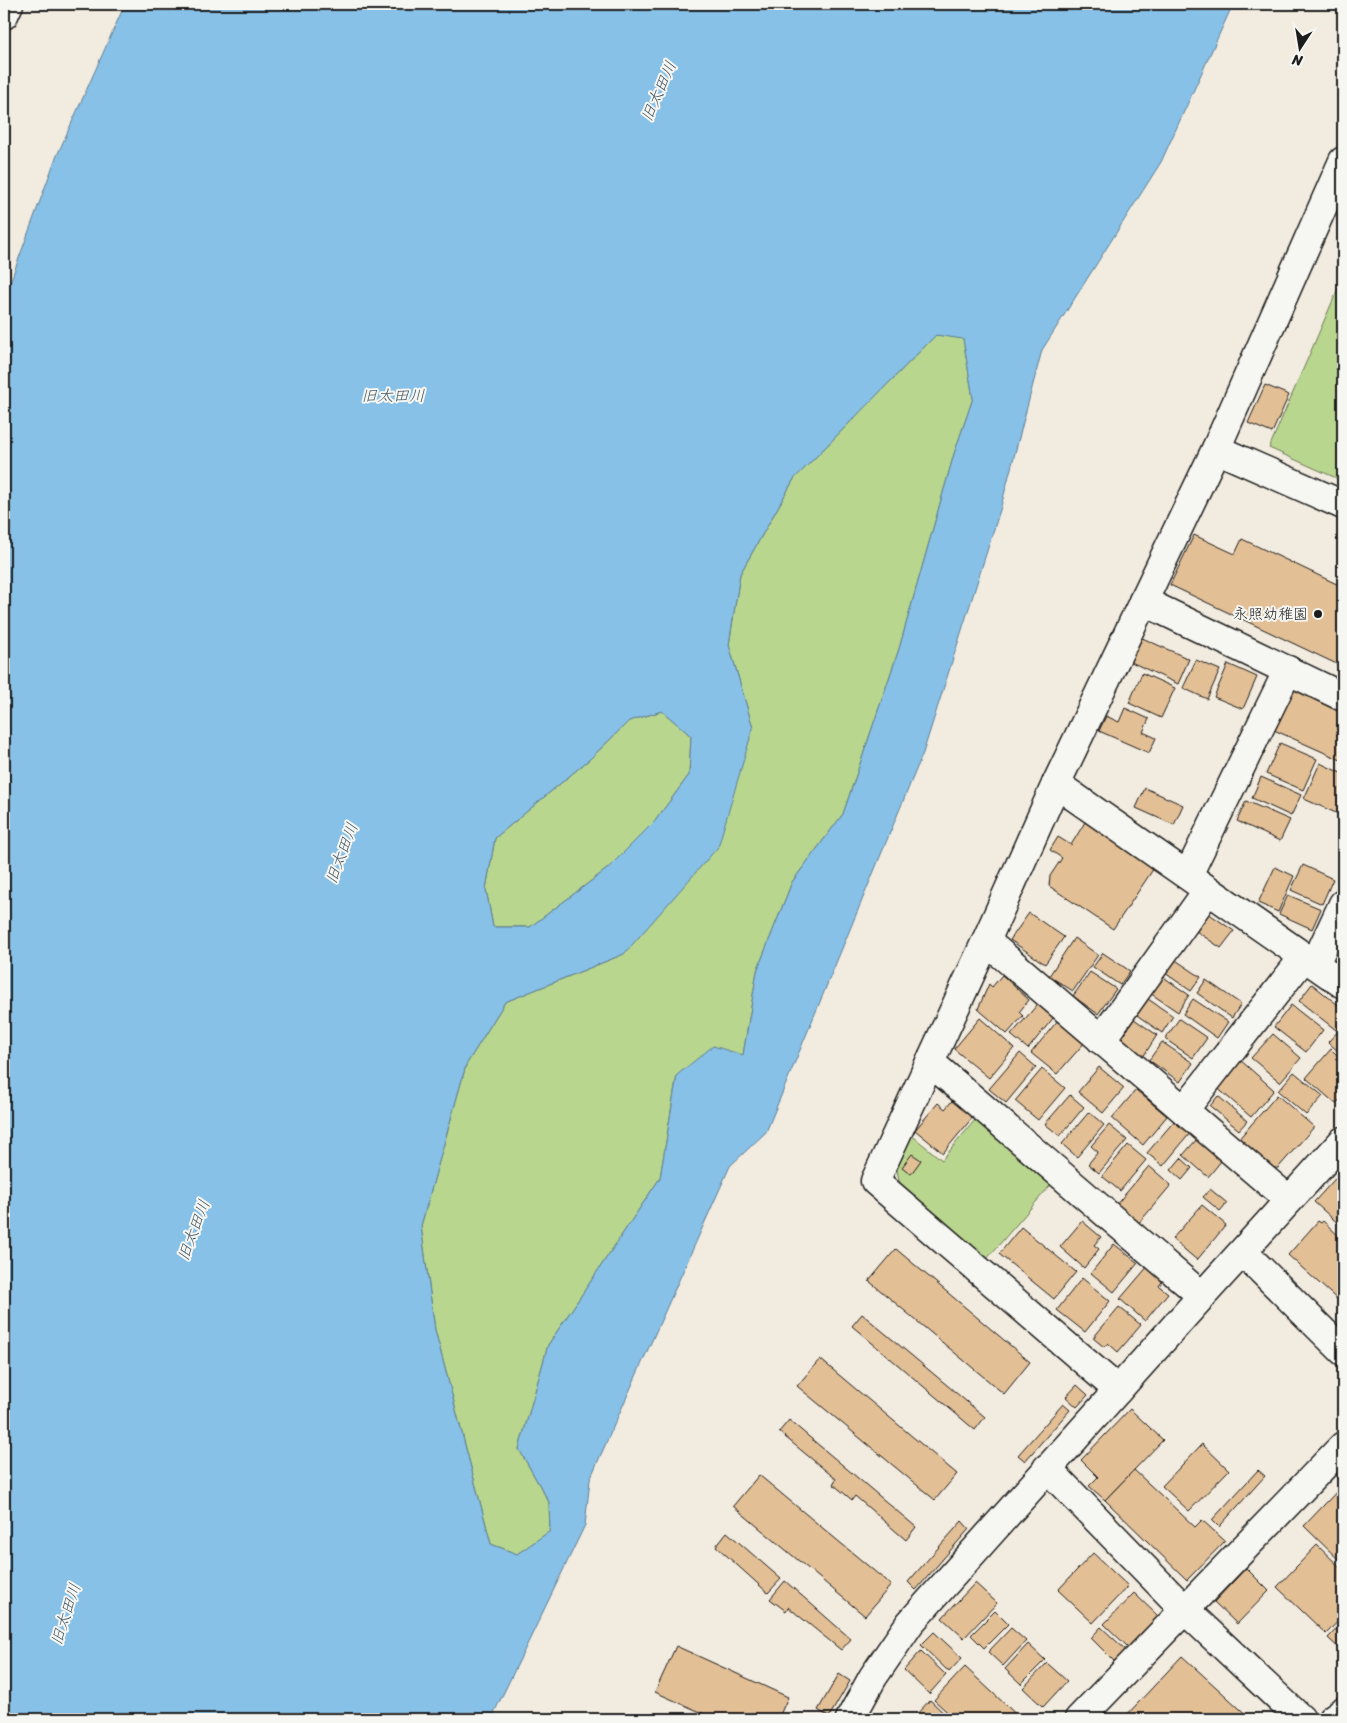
<svg xmlns="http://www.w3.org/2000/svg" width="1347" height="1723" font-family="Sriracha,'Klee One',sans-serif">
<style>
.green{fill:#b9d68e;stroke:#6a7955}
.water{fill:#88c1e7;stroke:#5d7f96;fill-rule:evenodd}
.building{fill:#e3bf95;stroke:#1c1c1c}
.lines{fill:none;stroke-linecap:round;stroke-linejoin:round}
.minor-casing{stroke:#1c1c1c;stroke-width:31}
.minor{stroke:#f6f6f2;stroke-width:28}
.poi-dot{fill:#1c1c1c;stroke:#f6f6f2;stroke-width:2}
.labels{text-anchor:middle;stroke-width:4;stroke-linejoin:round;paint-order:stroke}
.poi-label{font-size:15px;fill:#1c1c1c;stroke:#f6f6f2;text-anchor:end}
.water-label{font-size:16px;font-style:italic;fill:#425663;stroke:#f6f6f2}
</style>
<rect width="100%" height="100%" fill="#f2ebdf"/>
<filter id="ink" filterUnits="userSpaceOnUse"><feTurbulence type="fractalNoise" baseFrequency=".02" numOctaves="2"/><feDisplacementMap in="SourceGraphic" scale="10" xChannelSelector="R" yChannelSelector="G"/><feConvolveMatrix kernelMatrix="1 2 1 2 8 2 1 2 1" color-interpolation-filters="sRGB"/></filter>
<g filter="url(#ink)">
<g class="green">
<path d="M1343 277V481L1269 448Z"/>
<path d="M936 335 963 338 973 398 954 454 899 649 843 814 792 882 757 971 743 1055 677 1075 660 1178 548 1345 519 1449 549 1502 550 1532 517 1554 491 1544 435 1330 421 1226 466 1065 505 1002 624 954 753 728 729 645 740 574 794 479Z"/>
<path d="M662 711 691 736 689 775 655 821 607 869 530 927H493L486 889 495 838 591 758 629 721Z"/>
<path d="M979 1115 1055 1180 985 1261 901 1190 896 1166 910 1134 942 1160Z"/>
</g>
<path class="water" d="M125 4H1233L1161 162 1042 350 1000 510 923 753 766 1132 730 1166 590 1479 585 1525 491 1719H4V299L55 160ZM936 335 963 339 973 398 954 454 899 649 843 814 792 882 757 971 743 1055 713 1046 677 1075 660 1178 548 1345 519 1449 549 1502 550 1531 517 1554 491 1544 435 1330 421 1226 466 1065 505 1002 624 954 718 847 753 728 729 645 740 574 794 479ZM662 711 691 736 689 775 655 821 607 869 530 927H493L486 889 495 838 591 758 629 721Z"/>
<g class="building">
<path d="M1265 385 1289 395 1272 433 1248 423Z"/>
<path d="M1194 535 1235 554 1242 539 1343 587V667L1170 585Z"/>
<path d="M1140 637 1189 659 1178 684 1129 661Z"/>
<path d="M1196 660 1220 670 1207 699 1183 688Z"/>
<path d="M1228 664 1257 677 1243 709 1214 697Z"/>
<path d="M1142 673 1175 688 1161 718 1129 703Z"/>
<path d="M1293 688 1343 710V761L1274 730Z"/>
<path d="M1125 708 1149 719 1143 732 1156 738 1149 753 1099 731 1106 716 1119 722Z"/>
<path d="M1280 743 1317 759 1303 790 1266 774Z"/>
<path d="M1320 763 1343 774V816L1304 799Z"/>
<path d="M1261 777 1301 795 1291 816 1252 798Z"/>
<path d="M1145 788 1183 805 1174 825 1136 808Z"/>
<path d="M1246 801 1290 820 1280 841 1237 821Z"/>
<path d="M1085 822 1154 868 1113 929 1049 886 1050 876 1062 858 1050 850 1058 837 1071 845Z"/>
<path d="M1303 865 1333 879 1322 904 1291 890Z"/>
<path d="M1275 867 1294 876 1278 912 1258 903Z"/>
<path d="M1288 895 1321 909 1312 929 1279 914Z"/>
<path d="M1029 913 1064 937 1045 964 1010 940Z"/>
<path d="M1208 913 1234 931 1221 948 1196 931Z"/>
<path d="M1074 938 1098 955 1073 991 1049 976Z"/>
<path d="M1103 953 1130 971 1120 985 1093 967Z"/>
<path d="M1174 959 1201 977 1191 991 1165 973Z"/>
<path d="M1090 972 1116 989 1098 1014 1073 996Z"/>
<path d="M1002 975 1029 1000 1019 1012 1023 1016 1007 1034 978 1009 989 984 992 987Z"/>
<path d="M1162 976 1189 995 1178 1012 1150 993Z"/>
<path d="M1206 980 1241 1004 1232 1018 1197 993Z"/>
<path d="M1312 984 1343 1009V1020L1336 1030 1299 1001Z"/>
<path d="M1145 997 1173 1016 1162 1033 1134 1013Z"/>
<path d="M1193 999 1228 1022 1217 1038 1183 1014Z"/>
<path d="M1038 1004 1054 1017 1028 1049 1011 1035Z"/>
<path d="M1291 1005 1323 1030 1306 1052 1274 1027Z"/>
<path d="M980 1018 1014 1048 989 1078 954 1049Z"/>
<path d="M1059 1019 1086 1041 1057 1074 1031 1053Z"/>
<path d="M1134 1019 1157 1035 1143 1057 1120 1041Z"/>
<path d="M1179 1019 1207 1038 1193 1058 1165 1039Z"/>
<path d="M1343 1026V1056L1328 1042Z"/>
<path d="M1273 1034 1301 1058 1280 1082 1251 1058Z"/>
<path d="M1162 1042 1193 1063 1180 1082 1149 1060Z"/>
<path d="M1331 1049 1343 1061V1096L1336 1104 1306 1078Z"/>
<path d="M1020 1053 1036 1067 1006 1103 989 1089Z"/>
<path d="M1239 1059 1274 1090 1251 1117 1215 1086Z"/>
<path d="M1099 1067 1124 1088 1103 1113 1078 1092Z"/>
<path d="M1042 1069 1065 1088 1038 1120 1015 1101Z"/>
<path d="M1294 1072 1323 1096 1306 1115 1278 1091Z"/>
<path d="M1136 1090 1167 1116 1143 1145 1112 1118Z"/>
<path d="M1070 1095 1084 1107 1060 1136 1045 1124Z"/>
<path d="M1277 1095 1314 1127 1278 1168H1268L1237 1141Z"/>
<path d="M1218 1096 1247 1121 1239 1130 1210 1106Z"/>
<path d="M952 1101 973 1117 943 1153 915 1130 938 1103 945 1109Z"/>
<path d="M1089 1112 1104 1125 1077 1157 1062 1144Z"/>
<path d="M1176 1119 1191 1132 1163 1166 1147 1153Z"/>
<path d="M1109 1125 1127 1140 1099 1173 1088 1164 1098 1152 1091 1146Z"/>
<path d="M1197 1139 1222 1160 1208 1177 1183 1155Z"/>
<path d="M1128 1145 1146 1160 1120 1191 1102 1176Z"/>
<path d="M912 1154 921 1160 911 1174 902 1167Z"/>
<path d="M1181 1158 1192 1168 1182 1180 1171 1170Z"/>
<path d="M1149 1166 1171 1185 1138 1224 1116 1205Z"/>
<path d="M1343 1170V1223L1341 1226 1314 1202Z"/>
<path d="M1210 1189 1227 1203 1220 1211 1203 1197Z"/>
<path d="M1202 1205 1226 1225 1197 1260 1172 1239Z"/>
<path d="M1082 1221 1101 1237 1094 1245 1099 1249 1084 1268 1060 1247Z"/>
<path d="M1318 1221 1321 1223 1323 1221 1343 1240V1299L1340 1302 1288 1255Z"/>
<path d="M1021 1227 1076 1272 1054 1299 999 1254Z"/>
<path d="M1114 1244 1138 1263 1114 1292 1091 1273Z"/>
<path d="M896 1249 1030 1362 1004 1394 869 1281Z"/>
<path d="M1149 1265 1164 1279 1159 1286 1168 1293 1145 1321 1120 1299Z"/>
<path d="M1082 1278 1110 1301 1085 1332 1057 1310Z"/>
<path d="M1119 1307 1141 1325 1118 1352 1108 1343 1104 1347 1093 1338Z"/>
<path d="M862 1314 985 1417 975 1430 852 1326Z"/>
<path d="M820 1359 957 1474 935 1500 797 1386Z"/>
<path d="M1077 1385 1088 1395 1077 1407 1066 1397Z"/>
<path d="M1063 1404 1070 1410 1025 1461 1018 1455Z"/>
<path d="M1130 1409 1163 1440 1105 1500 1089 1486 1098 1477 1081 1460Z"/>
<path d="M789 1420 916 1527 906 1540 855 1496 852 1500 833 1484 836 1479 779 1432Z"/>
<path d="M1202 1444 1229 1470 1189 1511 1162 1486Z"/>
<path d="M1134 1470 1195 1527 1202 1520 1225 1541 1187 1580 1105 1500Z"/>
<path d="M1258 1470 1265 1476 1219 1527 1212 1520Z"/>
<path d="M759 1475 891 1585 865 1616 733 1506Z"/>
<path d="M1343 1485V1562L1342 1563 1304 1526Z"/>
<path d="M962 1521 969 1529 916 1590 908 1582Z"/>
<path d="M727 1532 781 1579 768 1593 716 1546Z"/>
<path d="M1317 1545 1343 1570V1616L1326 1634 1277 1587Z"/>
<path d="M1093 1553 1128 1586 1093 1623 1058 1590Z"/>
<path d="M1246 1568 1269 1591 1237 1624 1214 1602Z"/>
<path d="M785 1581 851 1639 841 1650 788 1607 786 1611 770 1599Z"/>
<path d="M975 1583 997 1603 964 1638 942 1618Z"/>
<path d="M1134 1593 1158 1616 1128 1647 1104 1624Z"/>
<path d="M995 1611 1008 1624 984 1648 971 1635Z"/>
<path d="M1343 1622V1652L1328 1638Z"/>
<path d="M1101 1627 1127 1651 1116 1663 1091 1638Z"/>
<path d="M1011 1628 1026 1641 1003 1666 988 1652Z"/>
<path d="M934 1632 962 1658 949 1672 921 1645Z"/>
<path d="M1028 1644 1045 1660 1021 1684 1005 1669Z"/>
<path d="M676 1646 788 1697 779 1717 783 1719H716L655 1692Z"/>
<path d="M921 1651 946 1675 929 1694 904 1670Z"/>
<path d="M1182 1656 1251 1719H1123Z"/>
<path d="M1047 1663 1067 1681 1043 1707 1023 1688Z"/>
<path d="M965 1667 1021 1719H955L934 1700Z"/>
<path d="M839 1674 850 1681 829 1717 818 1710Z"/>
<path d="M930 1700 950 1719H912Z"/>
</g>
<g class="lines">
<defs>
<g id="minor">
<path d="M4 15 9 4"/>
<path d="M1216 449 1343 505"/>
<path d="M1143 601 1343 697"/>
<path d="M1056 784 1343 984"/>
<path d="M1188 875 1288 670"/>
<path d="M986 941 1289 1200"/>
<path d="M1315 964 1343 904"/>
<path d="M1101 1040 1208 890"/>
<path d="M930 1062 1202 1296"/>
<path d="M1184 1110 1304 957"/>
<path d="M1243 1252 1343 1351"/>
<path d="M1118 1390 875 1181 986 941 1056 784 1216 449 1343 161"/>
<path d="M1047 1468 1184 1609 1301 1719"/>
<path d="M850 1719 873 1677 910 1623 1202 1296 1343 1141"/>
<path d="M1079 1719 1343 1446"/>
<path d="M1332 1719 1343 1711"/>
</g>
</defs>
<use href="#minor" class="minor-casing"/>
<use href="#minor" class="minor"/>
</g>
</g>
<circle class="poi-dot" cx="1318" cy="614" r="5"/>
<g class="labels">
<g class="poi-label">
<text x="1308" y="619">永照幼稚園</text>
</g>
<g class="water-label">
<text transform="translate(658 91) rotate(-66)" y="6">旧太田川</text>
<text x="393" y="401">旧太田川</text>
<text transform="translate(341 853) rotate(-69)" y="6">旧太田川</text>
<text transform="translate(193 1230) rotate(-69)" y="6">旧太田川</text>
<text transform="translate(65 1614) rotate(-72)" y="6">旧太田川</text>
</g>
</g>
<rect width="1347" height="1723" fill="none" stroke="#f6f6f2" stroke-width="20"/>
<rect x="10" y="10" width="1327" height="1703" fill="none" stroke="#1c1c1c" stroke-width="2" filter="url(#ink)"/>
<g transform="translate(1300 48) rotate(192)" stroke="#f6f6f2" stroke-width="4" paint-order="stroke">
<path d="M0-4L9 19L0 12L-9 19Z" fill="#1c1c1c"/>
<text y="-8" font-size="14" font-weight="bold" text-anchor="middle" fill="#1c1c1c">N</text>
</g>
</svg>
